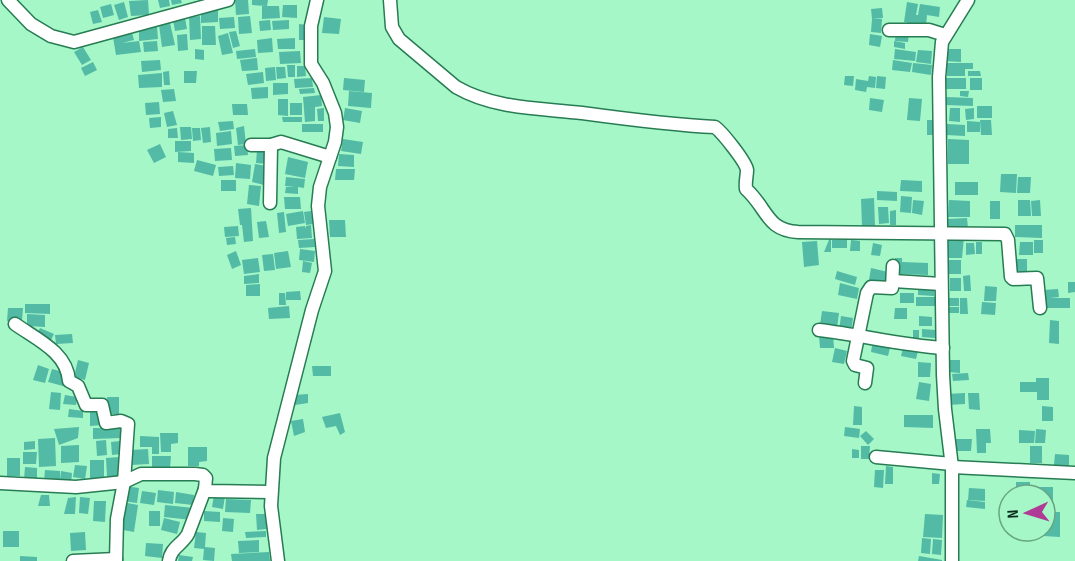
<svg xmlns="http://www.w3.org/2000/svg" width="1075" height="561" font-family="'Sofia Sans Condensed',sans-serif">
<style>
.building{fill:#52baa5}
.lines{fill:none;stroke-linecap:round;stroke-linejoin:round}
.minor-casing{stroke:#277c53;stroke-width:15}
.minor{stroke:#fff;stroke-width:12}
</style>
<rect width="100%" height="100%" fill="#a5f7c8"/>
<g class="building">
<path d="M148 0 149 15 131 16 129 1Z"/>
<path d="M158 0H169L170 6 160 8Z"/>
<path d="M171 0H181L182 3 172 5Z"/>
<path d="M235 0H248L249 14 236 15Z"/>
<path d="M252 0H268L267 6 252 5Z"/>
<path d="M124 2 128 17 119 20 114 5Z"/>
<path d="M907 2 918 4 916 15H918L920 4 940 7 939 17 927 15 926 26 904 22Z"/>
<path d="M111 4 114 15 103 18 100 7Z"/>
<path d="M283 5H297V18L282 17Z"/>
<path d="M262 6H279L280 18 262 19Z"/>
<path d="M882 8 883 18 872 19 871 9Z"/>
<path d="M98 10 102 22 93 24 90 12Z"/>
<path d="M218 10V22L201 23V11Z"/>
<path d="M200 16 201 39 190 40 189 17Z"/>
<path d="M250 16 252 33 239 34 238 17Z"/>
<path d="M234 17 235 28 220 29 219 18Z"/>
<path d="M324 17 341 19 339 34 322 33Z"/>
<path d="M185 18 187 29 175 31 173 20Z"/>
<path d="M872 19H882L881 33 871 32Z"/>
<path d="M270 20 271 30 260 31 259 21Z"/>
<path d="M289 20V29L273 30 272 21Z"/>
<path d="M170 23 175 45 162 47 159 25Z"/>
<path d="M299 24 307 25V40H299Z"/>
<path d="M157 26 158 39 139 41V29Z"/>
<path d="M202 26H215L216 45H202Z"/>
<path d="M896 30 909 32 908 42 895 41Z"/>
<path d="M236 31 240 46 233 48 229 32Z"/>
<path d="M132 33 134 40 122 43 139 41 141 52 116 55 113 37Z"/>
<path d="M228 33 233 53 222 55 218 36Z"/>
<path d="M187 34 188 50 178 51 177 35Z"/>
<path d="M870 34 882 36 880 47 869 45Z"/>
<path d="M272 38 273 52 258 53 257 40Z"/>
<path d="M295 38V49H278L277 39Z"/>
<path d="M157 41 158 51 144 52 143 42Z"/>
<path d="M894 41 905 43V49L894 47Z"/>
<path d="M83 47 91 60 82 65 74 52Z"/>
<path d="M195 49 204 50V60L195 59Z"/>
<path d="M255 49 256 57 237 59 236 51Z"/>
<path d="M895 49 916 52 915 61 894 59Z"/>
<path d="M943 49H961V62L943 61Z"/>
<path d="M918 50 932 51 931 64 916 62Z"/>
<path d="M300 51 301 63 280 64 279 52Z"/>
<path d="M257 58 258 70 242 71 240 60Z"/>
<path d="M160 60 161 70 142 72 141 61Z"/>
<path d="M893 60 912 63 910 72 892 70Z"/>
<path d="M93 62 97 70 85 76 81 68Z"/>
<path d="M913 63 932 65 931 75 912 72Z"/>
<path d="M947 63H973V69H965V76H947Z"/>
<path d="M287 65H295V77H288Z"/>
<path d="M297 66H305L306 76 297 77Z"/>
<path d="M275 67 276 80 266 81 265 68Z"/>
<path d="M276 67H285L286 78 277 79Z"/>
<path d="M169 71 170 85H164L163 72Z"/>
<path d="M184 71H197L196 83H184Z"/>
<path d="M968 71H980L981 76H968Z"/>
<path d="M263 72 264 83 248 85 246 74Z"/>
<path d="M162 73V87L139 88 138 75Z"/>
<path d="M845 76H854L853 86 844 85Z"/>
<path d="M869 76 876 77 875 88 867 87 866 92 855 90 856 79 868 81Z"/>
<path d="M877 76 886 77 885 89 876 88Z"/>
<path d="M312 78 313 87 295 88 294 79Z"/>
<path d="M344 78 365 80 364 92 343 90Z"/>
<rect x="943" y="78" width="23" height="11"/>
<rect x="970" y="78" width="12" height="12"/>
<path d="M273 83H288V94L273 95Z"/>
<path d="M268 87V98L252 99 251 88Z"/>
<path d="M314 88 315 93 300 94 299 89Z"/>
<path d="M174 89 176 101 163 102 161 90Z"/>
<path d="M349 91 372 93 371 108 348 106Z"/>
<path d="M960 91H969L968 97 960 96Z"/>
<path d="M321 95 322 106 315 107V121L305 122 303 97Z"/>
<path d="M945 97 973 98V106L945 105Z"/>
<path d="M870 98 884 100 882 112 869 110Z"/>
<path d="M909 98 922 99 920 121 907 120Z"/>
<path d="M278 99H288V116L278 115Z"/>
<path d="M159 102 160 114 146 115 145 103Z"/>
<rect x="290" y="103" width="12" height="12"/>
<path d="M232 104H247L248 115H233Z"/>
<rect x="977" y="106" width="15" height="12"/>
<path d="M324 108V121H318L317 109Z"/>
<path d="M345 108 362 111 360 123 343 120Z"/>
<path d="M950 108H960V122L949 121Z"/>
<path d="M974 108V119L966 120 965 109Z"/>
<path d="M173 111 177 125 167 127 164 113Z"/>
<path d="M161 117V127L150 128 149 118Z"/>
<path d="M282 117H302V122H283Z"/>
<path d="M927 120H935L934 135H927Z"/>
<path d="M980 120H991L992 135H981Z"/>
<path d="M233 121 234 129 220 131 218 122Z"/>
<path d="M967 121 980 122V132H967Z"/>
<rect x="302" y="124" width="21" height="8"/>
<path d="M947 124 965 125V136L946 135Z"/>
<path d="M244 126 246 144 238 145 236 128Z"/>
<path d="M180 127H191L192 139 181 140Z"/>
<path d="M210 127 211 142 203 143 201 128Z"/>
<path d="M177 128 178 138H168V129Z"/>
<path d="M192 128H200L201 140 193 141Z"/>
<path d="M231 131 232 144 217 146 216 133Z"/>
<path d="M343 139 363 142 361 154 341 151Z"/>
<path d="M948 139 969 140V164H948Z"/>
<path d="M175 141H191V151L175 152Z"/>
<path d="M160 144 166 157 154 163 147 150Z"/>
<path d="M247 145 248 155 235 156 234 146Z"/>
<path d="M231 148 232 160 215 161 214 149Z"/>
<path d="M257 150 268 151 267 164 256 163Z"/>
<path d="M178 152 194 153V163L178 162Z"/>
<path d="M339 154 354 155V167L338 166Z"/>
<path d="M288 157 308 162 305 178 285 174Z"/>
<path d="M197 160 216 165 213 176 194 171Z"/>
<path d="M236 163 251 165 250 179 235 178Z"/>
<path d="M255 164 267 166 264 185 252 182Z"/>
<path d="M233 166 234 175 219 176 218 167Z"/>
<path d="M336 169H355L354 180H335Z"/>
<path d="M1001 174H1017L1016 193 1000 192Z"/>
<path d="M286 177 305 179 304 188 298 187V194L285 193 286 187H295L285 186Z"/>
<path d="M1018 177H1031L1030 193H1017Z"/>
<rect x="221" y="180" width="15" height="11"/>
<path d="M901 180 922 181V192L900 191Z"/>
<rect x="955" y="182" width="23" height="13"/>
<path d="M249 185 261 186 259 206 247 204Z"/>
<path d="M877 191 897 192V201L877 200Z"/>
<path d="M901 196 912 197 911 213 900 212Z"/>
<path d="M284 197H300L301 209H285Z"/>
<path d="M874 198 875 226 862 227 861 199Z"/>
<path d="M913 200 924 201 922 215 912 213Z"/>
<path d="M949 200 970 201V217H948Z"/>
<path d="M1018 200H1030L1031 216H1018Z"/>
<path d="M1040 200 1041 216H1032L1031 201Z"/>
<rect x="990" y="201" width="10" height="18"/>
<path d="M878 207H888L889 223 879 224Z"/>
<path d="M251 208 253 241 244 242 242 225H240L238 209Z"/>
<path d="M896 210V225H890V211Z"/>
<path d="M303 211 305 223 288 226 286 214Z"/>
<path d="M311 211 313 224 306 225 304 212Z"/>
<path d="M284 212 286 232 279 233 277 213Z"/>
<path d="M967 218 968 228 947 229 946 219Z"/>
<path d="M329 220H345L346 237H330Z"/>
<path d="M266 221 269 237 259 238 257 222Z"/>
<path d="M311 225 312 238 297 239 296 227 305 226 306 229V226Z"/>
<path d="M1015 225H1042V238L1015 237Z"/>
<path d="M238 226 239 236 225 237 224 227Z"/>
<path d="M831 235V252H824Z"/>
<path d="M235 237 236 244 227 245 226 238Z"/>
<path d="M944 237H964L962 258H943Z"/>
<path d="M314 239 315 247 299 248 298 240Z"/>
<path d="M847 239V248H832V240Z"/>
<path d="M851 240 860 241V251H850Z"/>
<rect x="1034" y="240" width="9" height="13"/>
<path d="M817 241 819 265 804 267 802 242Z"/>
<rect x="976" y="242" width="6" height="12"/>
<path d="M1020 242H1033V255H1019Z"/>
<path d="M873 243 882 245 880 256 871 255Z"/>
<path d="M966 243H974L975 254 966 255Z"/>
<path d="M300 249 315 251 314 262 299 260Z"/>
<path d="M236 251 241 265 232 269 227 255Z"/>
<path d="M288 251 291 267 276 269 274 253Z"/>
<path d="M273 254 275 270 264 271 262 255Z"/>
<path d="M258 258 260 272 244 274 242 260Z"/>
<path d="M895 258H902V262L928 263V275L901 274V278L894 277Z"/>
<rect x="1017" y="259" width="10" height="12"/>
<rect x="946" y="260" width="15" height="14"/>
<path d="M303 261 312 263 310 273 302 272Z"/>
<path d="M871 268 888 272 886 284 869 280Z"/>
<path d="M837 271 857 277 855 285 835 279Z"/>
<path d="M259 274V283L244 284V276Z"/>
<path d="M970 275 971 291H964L963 276Z"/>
<rect x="950" y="278" width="11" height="13"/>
<path d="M1068 282H1075V292L1068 293Z"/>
<path d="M840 283 859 288 857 299 838 295Z"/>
<path d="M260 284V296H246V285Z"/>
<path d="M985 286 997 287 996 301H984Z"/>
<path d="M918 288H934V296L918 295Z"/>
<path d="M1058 289 1059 297 1050 298H1070V308H1043V290Z"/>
<path d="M300 291 301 300H286V292Z"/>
<path d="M279 293H285L286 305H279Z"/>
<rect x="900" y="293" width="14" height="10"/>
<rect x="916" y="297" width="19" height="9"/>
<rect x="942" y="298" width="17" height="8"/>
<path d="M960 298H967L968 314H960Z"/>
<path d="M982 302 996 303 995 315 981 314Z"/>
<path d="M25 304H50V314L25 313Z"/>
<path d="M289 306 290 318 269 319 268 308Z"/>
<rect x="946" y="307" width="13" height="6"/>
<path d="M8 308H23L22 321H7Z"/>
<path d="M895 308H907V319H894Z"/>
<path d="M822 311 839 313 837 328 820 325Z"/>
<path d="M27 314 45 315V327L27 326Z"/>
<path d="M841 316 853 318 851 332 839 330Z"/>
<path d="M919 316 932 317V326H919Z"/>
<path d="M1050 320 1059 321V344L1049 343Z"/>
<path d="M40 328 54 334 50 342 36 336Z"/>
<path d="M922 329 935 330V338L922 337Z"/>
<rect x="913" y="330" width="6" height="13"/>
<path d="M72 334 73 343 56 344 55 335Z"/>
<path d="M833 334 834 348H820L819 335Z"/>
<path d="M873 340 891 344 888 356 871 352Z"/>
<path d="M835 348 847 351 844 364 832 362Z"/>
<path d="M903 348 918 351 916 359 901 356Z"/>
<path d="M78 360 89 363 85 380 74 377Z"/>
<path d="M948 360H960V373L948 372Z"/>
<path d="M918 362 931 363 930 377H918Z"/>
<path d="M38 365 49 369 45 383 33 380Z"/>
<path d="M312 366H331V376H313Z"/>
<path d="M52 369 67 373 63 386 48 382Z"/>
<path d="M968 373 969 380 953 381 952 374Z"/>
<path d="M1036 378H1049V400H1037V392H1020V382H1036Z"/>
<path d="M919 382 931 384 929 401 916 399Z"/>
<path d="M51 392 61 393 60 410 49 409Z"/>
<path d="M965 393V404L947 405V394Z"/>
<path d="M968 393H979L980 410 969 409Z"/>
<path d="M308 394V403L295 405 294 395Z"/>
<path d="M65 395 77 397 76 405 63 404Z"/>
<path d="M107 397H119V414H108Z"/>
<path d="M854 406 862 407V425H853Z"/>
<path d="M1042 406 1053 407V421H1042Z"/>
<path d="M69 409 83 411V418L68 417Z"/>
<path d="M101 410 102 425 90 426V411Z"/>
<path d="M340 413 345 432 340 435 336 426 326 428 322 417Z"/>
<path d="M904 415H933V428L904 427Z"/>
<path d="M303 419 305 432 294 436 291 421Z"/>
<path d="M79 427 78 438 59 445 54 429Z"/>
<path d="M845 427 860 429 859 438 844 436Z"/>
<path d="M93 428H122V438L93 439Z"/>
<path d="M976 429H990L991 443H986V453H977Z"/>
<path d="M1036 429 1046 430 1045 443H1035Z"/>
<path d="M1019 430 1035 431 1034 443H1019Z"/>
<path d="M866 431 874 439 868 445 860 436Z"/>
<path d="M160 433H178V443L171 444V452H161Z"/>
<path d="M140 436 159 437V454H152V447H140Z"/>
<path d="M55 438 56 466 39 467 38 439Z"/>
<path d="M955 439H972L971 451H954Z"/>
<path d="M106 440 107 455 97 456 96 441Z"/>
<path d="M35 441V449L24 450V442Z"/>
<path d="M120 441 121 454 112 455 111 442Z"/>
<path d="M79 445V462L61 463V446Z"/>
<path d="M861 446H870L869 459H861Z"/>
<rect x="1030" y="446" width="12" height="17"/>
<path d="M188 447H207V461L199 462V466H188Z"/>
<path d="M148 449 149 464 131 465V450Z"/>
<path d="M852 449 859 450V458H852Z"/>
<path d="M23 452H37L36 464H23Z"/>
<path d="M1055 454 1069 455V466L1054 465Z"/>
<path d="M152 456H171L170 468 152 467Z"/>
<path d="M120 457 121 477H107L106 458Z"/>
<rect x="7" y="458" width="13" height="18"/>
<rect x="90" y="460" width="14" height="19"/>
<path d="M75 465 87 466 85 479 73 477Z"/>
<path d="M886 466 893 467V484H885Z"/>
<path d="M25 467 37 468V480H24Z"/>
<path d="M45 470 60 471V480L61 471 72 473 71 485 44 482Z"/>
<path d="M875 470H884L883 488 874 487Z"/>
<path d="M932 473 940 474 939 484H932Z"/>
<rect x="1016" y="482" width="14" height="13"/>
<path d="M124 486 139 488 137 503 122 501Z"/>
<path d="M1036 487H1053V510H1045V495H1036Z"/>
<path d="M969 488 985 489V501L968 500Z"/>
<path d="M158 490 174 492 173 504 157 502Z"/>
<path d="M142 491 156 493 154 505 140 503Z"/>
<path d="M176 492 194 495 193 505 175 503Z"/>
<path d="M41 495H49L50 506H38Z"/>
<path d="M214 495 225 496 223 509 212 507Z"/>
<path d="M76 497 75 514H64L68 498Z"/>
<path d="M80 497 90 498 88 514 79 513Z"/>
<path d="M226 499 251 500 250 513 225 512Z"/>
<path d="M967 500 985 502V509L966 507Z"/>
<path d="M94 501H106L105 522 93 521Z"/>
<path d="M122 502 138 505 134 532 118 529Z"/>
<path d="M165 505 194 508 192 520 164 517Z"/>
<rect x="149" y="511" width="11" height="15"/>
<path d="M204 511 220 512V522L204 521Z"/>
<path d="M1045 512H1060V537L1043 536V531H1045Z"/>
<path d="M256 514H266L267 529 257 530Z"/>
<path d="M925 514 943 515 942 538 923 537Z"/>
<path d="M164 518 180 522 177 534 161 530Z"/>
<path d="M223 518 234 519 233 532 222 531Z"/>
<rect x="3" y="531" width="16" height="16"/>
<path d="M266 531V537L246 538 245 532Z"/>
<path d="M85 532 86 550 71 551 70 533Z"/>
<path d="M196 532 206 533 205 547 215 548 214 561 203 560 204 549 194 548Z"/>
<path d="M922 538 931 539 930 554 921 553Z"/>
<path d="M933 539 942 540 941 555 932 554Z"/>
<path d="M259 540V552L239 553 238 541Z"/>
<path d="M146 543 163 544 162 558 145 556Z"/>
<path d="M269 552 270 561H232L231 554Z"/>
<path d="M179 555 193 557 192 561H178Z"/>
<path d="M20 556 37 557V561H20Z"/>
<path d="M919 556 942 560V561H918Z"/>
</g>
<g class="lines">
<defs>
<g id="minor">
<path d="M8 0 31 24 51 36 74 42 228 0"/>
<path d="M390 0 392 27 399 39 456 87C494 109 539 108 582 113 626 119 670 125 715 127 722 132 746 162 747 170 747 176 745 182 746 189 768 209 766 230 798 232L1005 234 1008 240 1011 277 1013 279 1037 278 1040 308"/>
<path d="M889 30H929L945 35"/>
<path d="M251 145H271L281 142 330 157"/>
<path d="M270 203 271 145"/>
<path d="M893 281 941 284"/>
<path d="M15 324C36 339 67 352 69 381L78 386 86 405H102L106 423 121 421 128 424 124 482 117 519 116 561"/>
<path d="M819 330C861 335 901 345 943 348"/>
<path d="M865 383 867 368 855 365 853 361 867 293 871 287 892 288 893 266"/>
<path d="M876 457 952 464"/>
<path d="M952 467 1075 473"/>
<path d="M0 483 76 487 124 482 141 474H195L203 475 206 478 205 489 209 491 271 492"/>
<path d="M73 561 116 559"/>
<path d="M169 561C171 547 182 545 188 534L205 489"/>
<path d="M278 561 271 506 274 458 312 310 325 271 318 206 320 187 335 142 337 127 335 113 323 83 311 64V26L317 0"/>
<path d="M952 561V467L945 409 943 375 939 77 942 42 968 0"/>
</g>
</defs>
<use href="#minor" class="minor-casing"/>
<use href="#minor" class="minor"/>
</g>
<g transform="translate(1027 513) rotate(266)"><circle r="28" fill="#a5f7c8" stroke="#67a683" stroke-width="1.5"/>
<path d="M0-4.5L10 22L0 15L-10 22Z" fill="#af3b94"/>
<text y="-9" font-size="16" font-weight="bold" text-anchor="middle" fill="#092c1b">N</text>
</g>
</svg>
